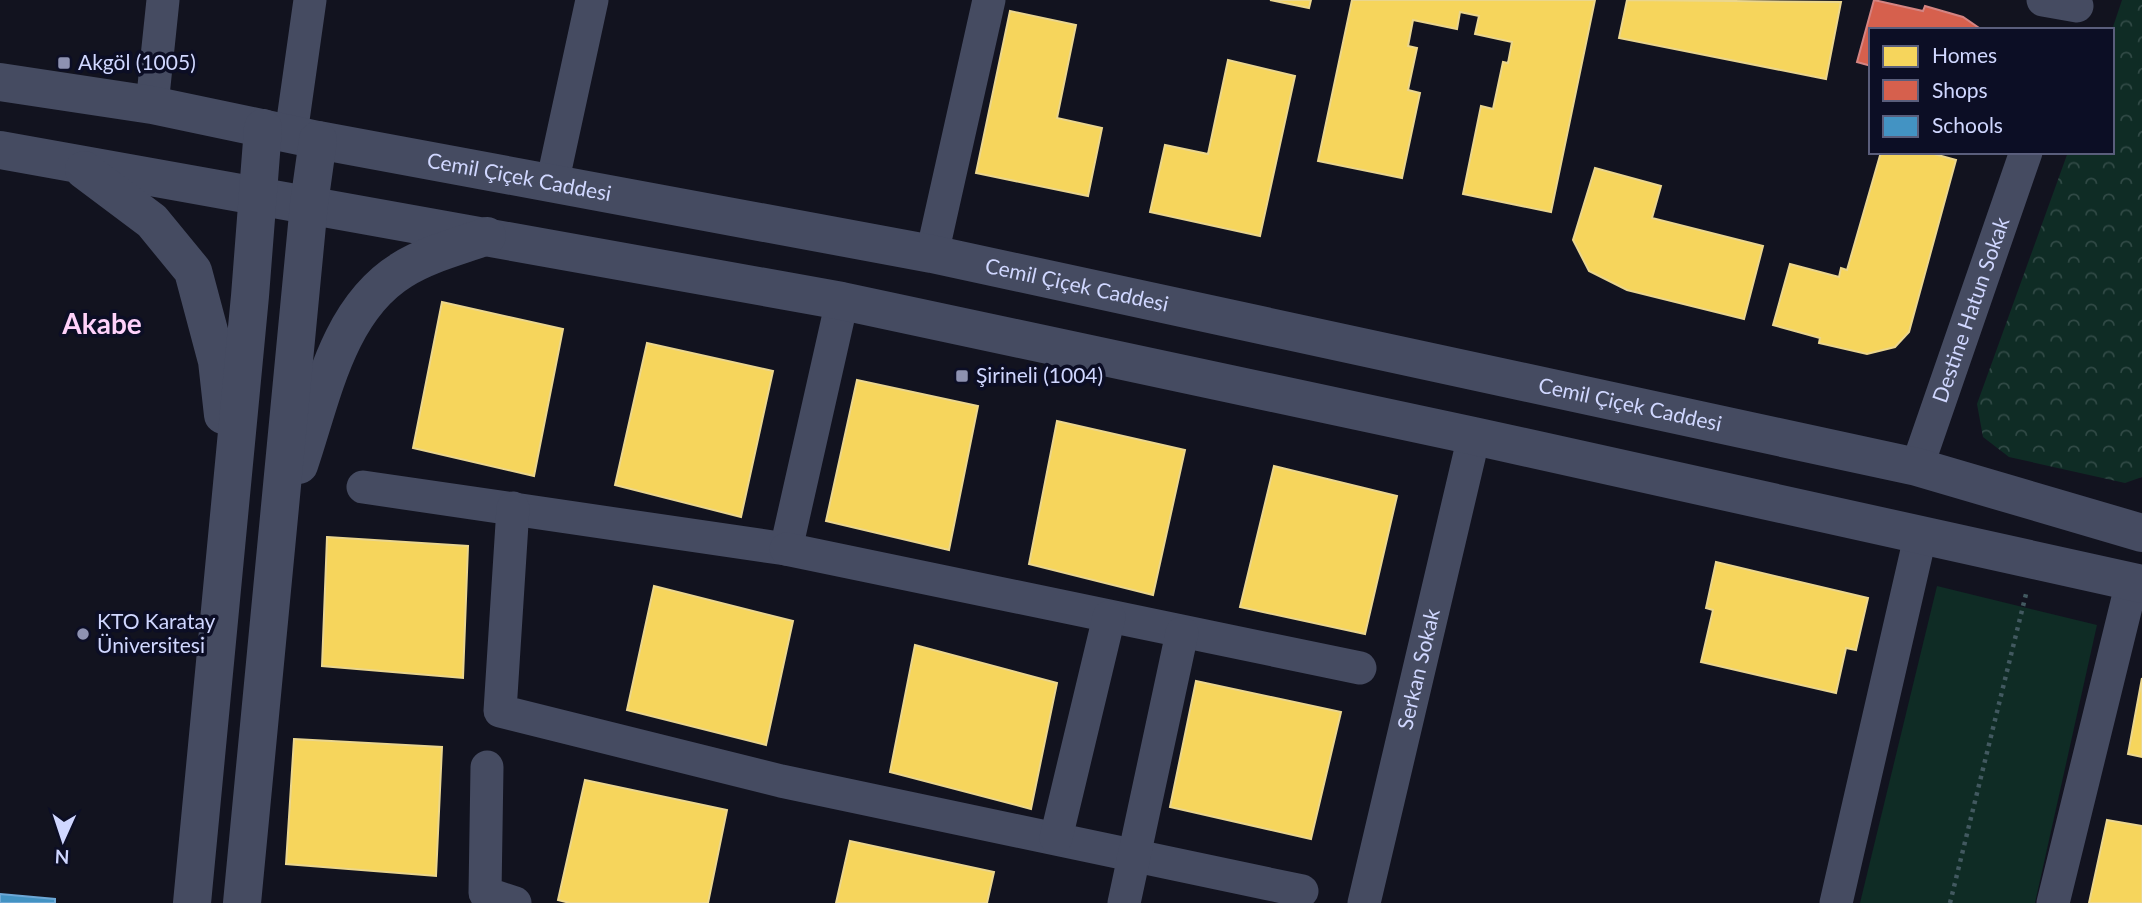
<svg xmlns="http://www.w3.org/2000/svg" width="2142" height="903" font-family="Lato,sans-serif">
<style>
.grass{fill:#0f2c25}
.forest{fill:url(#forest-crowns)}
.homes{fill:#f6d55c;stroke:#ebd68d;stroke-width:2}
.shops{fill:#d6604d;stroke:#d48482;stroke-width:2}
.schools{fill:#4393c3;stroke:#6da7d5;stroke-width:2}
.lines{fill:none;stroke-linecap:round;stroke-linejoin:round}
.path{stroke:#425960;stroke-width:4.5;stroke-dasharray:3.5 5;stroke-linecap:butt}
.minor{stroke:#454b61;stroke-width:33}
.tertiary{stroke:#454b61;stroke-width:38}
.poi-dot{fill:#8e92b1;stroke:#0c0e25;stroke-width:2.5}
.labels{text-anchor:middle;stroke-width:7;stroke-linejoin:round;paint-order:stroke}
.poi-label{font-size:21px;fill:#d0d7ff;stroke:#0c0e25;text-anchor:start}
.street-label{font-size:21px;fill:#d0d7ff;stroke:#0c0e25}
.district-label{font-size:28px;font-weight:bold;fill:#ffd2fa;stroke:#0c0e25}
</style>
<defs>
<pattern id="forest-crowns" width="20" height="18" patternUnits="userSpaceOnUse" patternTransform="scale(1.75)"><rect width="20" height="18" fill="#0f2c25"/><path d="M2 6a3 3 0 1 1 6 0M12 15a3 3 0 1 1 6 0" fill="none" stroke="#314a46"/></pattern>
</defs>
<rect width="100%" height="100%" fill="#12131f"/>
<path class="grass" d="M1937 586 2097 625 2035 903H1860Z"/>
<path class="forest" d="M2122 0H2142V477L2125 483 2009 457 1983 437 1977 404 2068 152H2112V30Z"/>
<g class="homes">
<path d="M1270 0H1311L1309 8Z"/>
<path d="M1352 0H1595L1551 212 1463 194 1481 106 1493 109 1503 62 1508 63 1512 42 1475 34 1479 16 1460 12 1457 29 1413 20 1408 46 1417 48 1408 90 1420 93 1402 178 1318 161Z"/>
<path d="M1627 0 1841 2 1826 79 1619 38Z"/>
<path d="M1010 11 1076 25 1057 118 1102 128 1088 196 976 173Z"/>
<path d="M1228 60 1295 76 1260 236 1150 212 1165 145 1208 154Z"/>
<path d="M1881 152H1927L1956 160 1909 332 1895 347 1867 354 1819 343 1820 338 1773 325 1790 264 1839 277 1841 268 1847 270Z"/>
<path d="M1595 168 1661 186 1652 218 1763 246 1744 319 1627 290 1589 271 1573 240Z"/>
<path d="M442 302 563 329 534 476 413 448Z"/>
<path d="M647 343 773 371 741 517 615 485Z"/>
<path d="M857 380 978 406 949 550 826 521Z"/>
<path d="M1057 421 1185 450 1153 595 1029 564Z"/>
<path d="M1274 466 1397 496 1365 634 1240 607Z"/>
<path d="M327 537 468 546 463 678 322 666Z"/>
<path d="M1716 562 1868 598 1856 650 1846 648 1836 693 1701 662 1713 610 1706 608Z"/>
<path d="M654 586 793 621 766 745 627 710Z"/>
<path d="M915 645 1057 683 1031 809 890 772Z"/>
<path d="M2142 678V757L2128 754Z"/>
<path d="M1196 681 1341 712 1311 839 1170 807Z"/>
<path d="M294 739 442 747 436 876 286 864Z"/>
<path d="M585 780 727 810 708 903H570L558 900Z"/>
<path d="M2107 820 2142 826V903H2089Z"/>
<path d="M850 841 994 872 987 903H836Z"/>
</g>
<path class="shops" d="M1874 0 1923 11 1925 6 1963 17 1982 30H1871V66L1857 62Z"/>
<path class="schools" d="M0 894 55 899V903H0Z"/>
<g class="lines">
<path class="path" d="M1950 903 2026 594"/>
<g class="minor">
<path d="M2043 0 2077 6"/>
<path d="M152 105 163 0"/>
<path d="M291 134 310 0"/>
<path d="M552 184 592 0"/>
<path d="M932 254 989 0"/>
<path id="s1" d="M1917 467 2026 152"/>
<path d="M363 487 786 549 842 301"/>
<path d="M513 508 500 711 781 781 1302 891"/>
<path d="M786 549 1360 668"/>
<path d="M487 767 485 893 515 903"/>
<path d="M1056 838 1109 617"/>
<path d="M1124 903 1182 633"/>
<path id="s2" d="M1364 903 1474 436"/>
<path d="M1836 903 1921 533"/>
<path d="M2053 903 2132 582"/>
</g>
<g class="tertiary">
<path id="s3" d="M0 82 152 105 318 140 932 254 1917 467 2142 533"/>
<path d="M0 150 842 301 1474 436 2142 584"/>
<path d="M84 170 152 221 193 271 217 361 223 415"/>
<path d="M299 465C322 398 337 310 402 270 427 254 460 246 487 236"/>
<path d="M192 903 250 296 263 128"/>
<path d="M242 903 309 204 318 140"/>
</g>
</g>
<g class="poi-dot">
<rect x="57" y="56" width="14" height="14" rx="3.5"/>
<rect x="955" y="369" width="14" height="14" rx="3.5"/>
<circle cx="83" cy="634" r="7"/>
</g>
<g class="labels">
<g class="poi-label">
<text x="78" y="70">Akgöl (1005)</text>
<text x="976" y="383">Şirineli (1004)</text>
<text x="97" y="629">KTO Karatay<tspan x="97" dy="24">Üniversitesi</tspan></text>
</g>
<g class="street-label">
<text dy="7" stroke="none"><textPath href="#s3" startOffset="528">Cemil Çiçek Caddesi</textPath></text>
<text dy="7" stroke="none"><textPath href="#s3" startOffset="1096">Cemil Çiçek Caddesi</textPath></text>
<text dy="7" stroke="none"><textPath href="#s1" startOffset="166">Destine Hatun Sokak</textPath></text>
<text dy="7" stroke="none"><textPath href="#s3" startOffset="1662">Cemil Çiçek Caddesi</textPath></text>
<text dy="7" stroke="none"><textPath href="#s2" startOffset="240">Serkan Sokak</textPath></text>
</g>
<g class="district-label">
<text x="102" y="334">Akabe</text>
</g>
</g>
<rect x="1869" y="28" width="245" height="126" fill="#0c0e25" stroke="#5a5e7c" stroke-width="2"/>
<rect x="1883" y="46" width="35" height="21" fill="#f6d55c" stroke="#5a5e7c" stroke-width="2"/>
<text x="1932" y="63" font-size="21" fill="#d0d7ff">Homes</text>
<rect x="1883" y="80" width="35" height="21" fill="#d6604d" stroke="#5a5e7c" stroke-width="2"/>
<text x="1932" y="98" font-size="21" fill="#d0d7ff">Shops</text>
<rect x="1883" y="116" width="35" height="21" fill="#4393c3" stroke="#5a5e7c" stroke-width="2"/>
<text x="1932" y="133" font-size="21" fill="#d0d7ff">Schools</text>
<g transform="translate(63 840) rotate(183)" stroke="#0c0e25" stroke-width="5" paint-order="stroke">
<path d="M0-5L12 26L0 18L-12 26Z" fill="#d0d7ff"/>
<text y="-10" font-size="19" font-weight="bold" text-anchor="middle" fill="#d0d7ff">N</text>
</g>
</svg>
